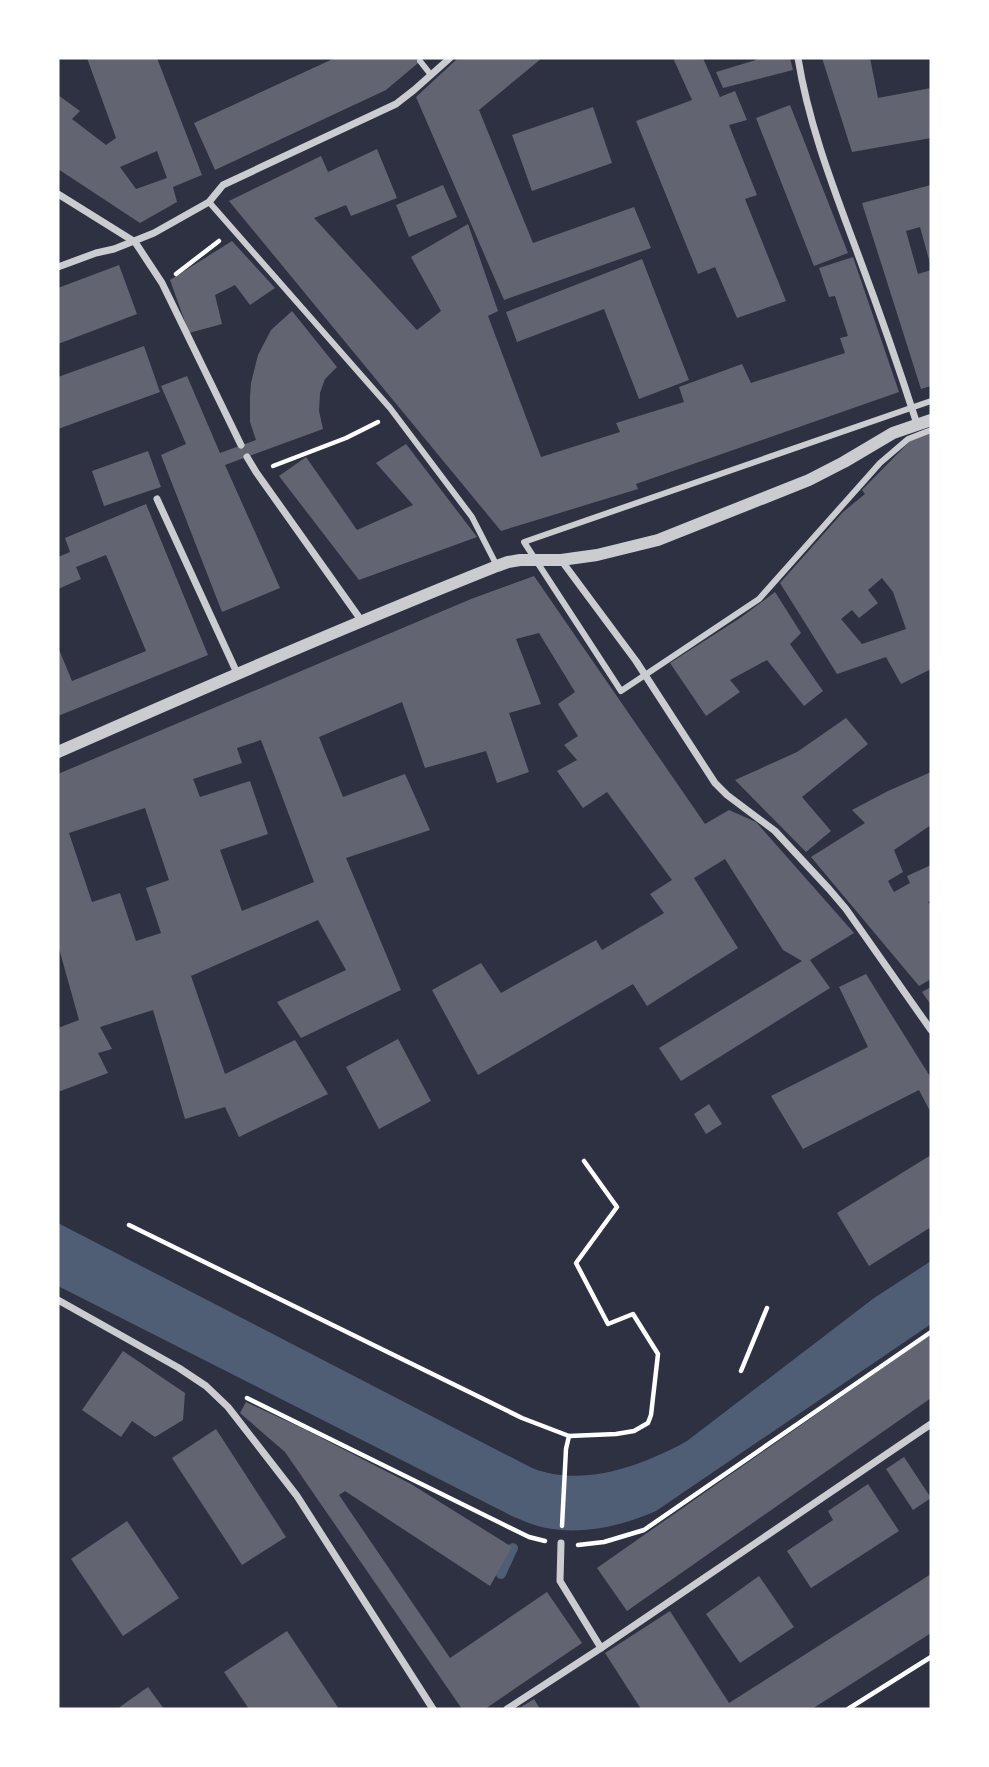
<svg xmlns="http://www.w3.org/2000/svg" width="989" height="1767" font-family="'Asap Condensed',sans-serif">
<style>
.water{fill:#4f5d75}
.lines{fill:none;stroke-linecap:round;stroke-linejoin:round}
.stream{stroke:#4f5d75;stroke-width:10}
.building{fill:#626471;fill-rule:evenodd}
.path{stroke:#fff;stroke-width:4.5}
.pedestrian{stroke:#caccd0;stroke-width:6}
.minor{stroke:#caccd0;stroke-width:7}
.tertiary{stroke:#caccd0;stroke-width:12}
</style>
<rect width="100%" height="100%" fill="#2d3142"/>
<path class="water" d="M58 1223 532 1468C582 1488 642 1466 687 1441L874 1298 931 1261V1324L656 1511C623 1526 582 1535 546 1528 535 1526 524 1521 514 1517L58 1286Z"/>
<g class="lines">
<path class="stream" d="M501 1574 513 1548"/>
</g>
<g class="building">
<path d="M87 58H157L202 175 173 187 177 202 140 223 58 169V95L80 111 72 119 106 145 116 138ZM157 151 167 178 136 189 120 167Z"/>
<path d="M335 58H424L386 90 215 170 194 123Z"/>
<path d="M458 58H542L479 110 533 243 634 207 651 248 504 300 416 97Z"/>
<path d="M673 58H703L720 97 735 91 747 120 729 125 757 195 745 199 786 301 737 318 715 267 698 274 636 121 692 100Z"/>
<path d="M756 58H790L793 70 723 88 716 72 756 60Z"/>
<path d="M822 58H870L878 98 931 88V138L852 152Z"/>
<path d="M790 105 848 253 814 266 756 118Z"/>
<path d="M593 107 612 163 532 191 512 135Z"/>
<path d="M377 149 397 198 351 216 346 205 314 218 417 330 441 311 411 257 468 224 498 311 488 316 541 457 620 432 616 423 684 402 679 387 742 364 751 383 845 353 840 338 848 336 835 296 829 297 819 268 853 257 899 392 636 484 638 489 501 531 229 201 321 156 328 172Z"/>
<path d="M443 185 457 217 409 237 396 205Z"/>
<path d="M931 185V267L920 227 906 231 918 274 931 270V386L921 389 862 203Z"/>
<path d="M232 241 275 288 250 305 235 285 215 295 222 324 189 333 170 280Z"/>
<path d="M642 259 689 380 639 399 604 309 517 342 506 312Z"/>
<path d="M119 265 137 314 58 344V288Z"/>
<path d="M292 311 337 367 325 379 320 393 319 411 323 429 225 465 280 588 222 612 161 455 186 444 161 386 187 376 220 453 256 440 250 422V396L251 383 258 355 271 330Z"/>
<path d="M144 346 160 392 58 429V377Z"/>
<path d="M931 433V669L901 684 886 657 837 674 780 583 843 512 865 494 862 490 910 441ZM882 578 893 592 906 629 862 644 841 619 852 610 859 618 878 603 868 590Z"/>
<path d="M406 444 477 537 359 580 279 476 306 457 357 530 413 505 376 463Z"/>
<path d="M148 451 161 487 104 506 92 471Z"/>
<path d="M146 504 208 655 58 716V647L72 681 146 651 106 555 76 567 81 579 58 589V557L70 552 65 538Z"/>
<path d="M534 576 705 824 729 810 756 822 854 933 810 960 830 988 681 1081 659 1048 802 961 783 950 725 859 694 878 738 948 647 1006 633 984 478 1075 432 990 481 963 501 993 596 940 602 950 664 913 650 894 672 880 607 792 583 808 557 771 577 760 564 745 578 736 558 704 575 692 539 633 516 639 541 704 509 713 529 772 497 783 486 751 425 768 402 702 319 737 343 797 405 774 430 830 346 858 401 990 301 1038 277 1002 346 970 318 920 191 976 225 1074 295 1040 328 1094 239 1137 225 1107 185 1119 153 1010 100 1027 112 1049 98 1053 108 1073 58 1092V1028L79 1020 58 945V774L471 599ZM261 740 314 882 242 911 220 850 268 834 250 781 200 797 193 779 242 763 237 748ZM145 808 169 880 146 888 161 933 136 941 120 893 92 902 69 833Z"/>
<path d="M775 592 801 633 790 644 823 691 804 706 767 660 730 680 740 692 706 716 670 663 740 618Z"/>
<path d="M846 718 868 744 802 797 831 831 806 852 735 780 797 752Z"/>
<path d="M931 772V825L894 850 903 872 888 881 894 892 910 883 907 876 931 865V901L928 902 931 906V979L919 986 811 857 865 823 852 810 888 791Z"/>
<path d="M866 974 931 1078V1113L919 1090 803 1149 771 1096 868 1047 839 987Z"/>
<path d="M931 987V1005L922 992Z"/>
<path d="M398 1039 431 1101 379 1129 346 1067Z"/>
<path d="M709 1104 722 1124 706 1134 694 1114Z"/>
<path d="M931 1155V1227L869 1266 837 1213Z"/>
<path d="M931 1334V1398L627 1611 597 1568Z"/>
<path d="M123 1351 185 1393 183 1420 155 1437 132 1421 121 1437 82 1410Z"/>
<path d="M246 1402 302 1428 411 1484 512 1547 490 1586 345 1491 339 1495 450 1658 547 1592 582 1643 485 1709H462L285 1452 240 1413Z"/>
<path d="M216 1429 286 1537 242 1565 172 1458Z"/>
<path d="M904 1457 931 1498 913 1510 886 1469Z"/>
<path d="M868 1484 899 1531 811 1588 787 1551 833 1520 828 1511Z"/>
<path d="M127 1521 179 1598 123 1636 71 1559Z"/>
<path d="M931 1574V1633L812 1709H641L605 1653 670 1611 729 1703Z"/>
<path d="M759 1576 794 1627 740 1663 706 1614Z"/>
<path d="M287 1631 339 1709H249L224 1672Z"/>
<path d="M148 1687 164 1709H117Z"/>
<path d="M534 1699 540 1709H518Z"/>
</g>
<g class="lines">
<g class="path">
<path d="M176 274 219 241"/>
<path d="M273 466 346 438 378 422"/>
<path d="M129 1225 522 1418 569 1436 616 1434 634 1431 648 1423 651 1415 658 1354 633 1314 608 1324 576 1263 617 1207 584 1161"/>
<path d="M741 1371 767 1308"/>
<path d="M247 1398 529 1537 545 1541"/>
<path d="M562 1526 566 1449 569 1436"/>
<path d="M578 1545 604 1542 644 1530 931 1332"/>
<path d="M848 1709 931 1657"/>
</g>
<g class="pedestrian">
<path d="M420 61 431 75"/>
<path d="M209 202 390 408 472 517 497 566"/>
<path d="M931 401 524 542 621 691 759 599 880 463 908 439 931 430"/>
</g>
<g class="minor">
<path d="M798 58C809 127 835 192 859 257 880 313 899 368 917 424"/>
<path d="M58 194 135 242 162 283 241 445"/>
<path d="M58 267 96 253 114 249 154 233 209 202 223 185 396 104 414 90 450 58"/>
<path d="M247 457 256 472 361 620"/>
<path d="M157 499 237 673"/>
<path d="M561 560 636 661 715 783 727 795 775 831 829 889 846 909 931 1030"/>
<path d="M58 1300 179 1368 206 1386 228 1407 297 1496 433 1709"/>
<path d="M561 1543 560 1581 601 1648"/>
<path d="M507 1709 601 1648 931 1424"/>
</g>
<path class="tertiary" d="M58 752C203 688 349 625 497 566L508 562 520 560H561L597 555 658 540 809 480 844 462 893 433 931 420"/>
</g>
<rect width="989" height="1767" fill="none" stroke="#ffffff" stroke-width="119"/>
</svg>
